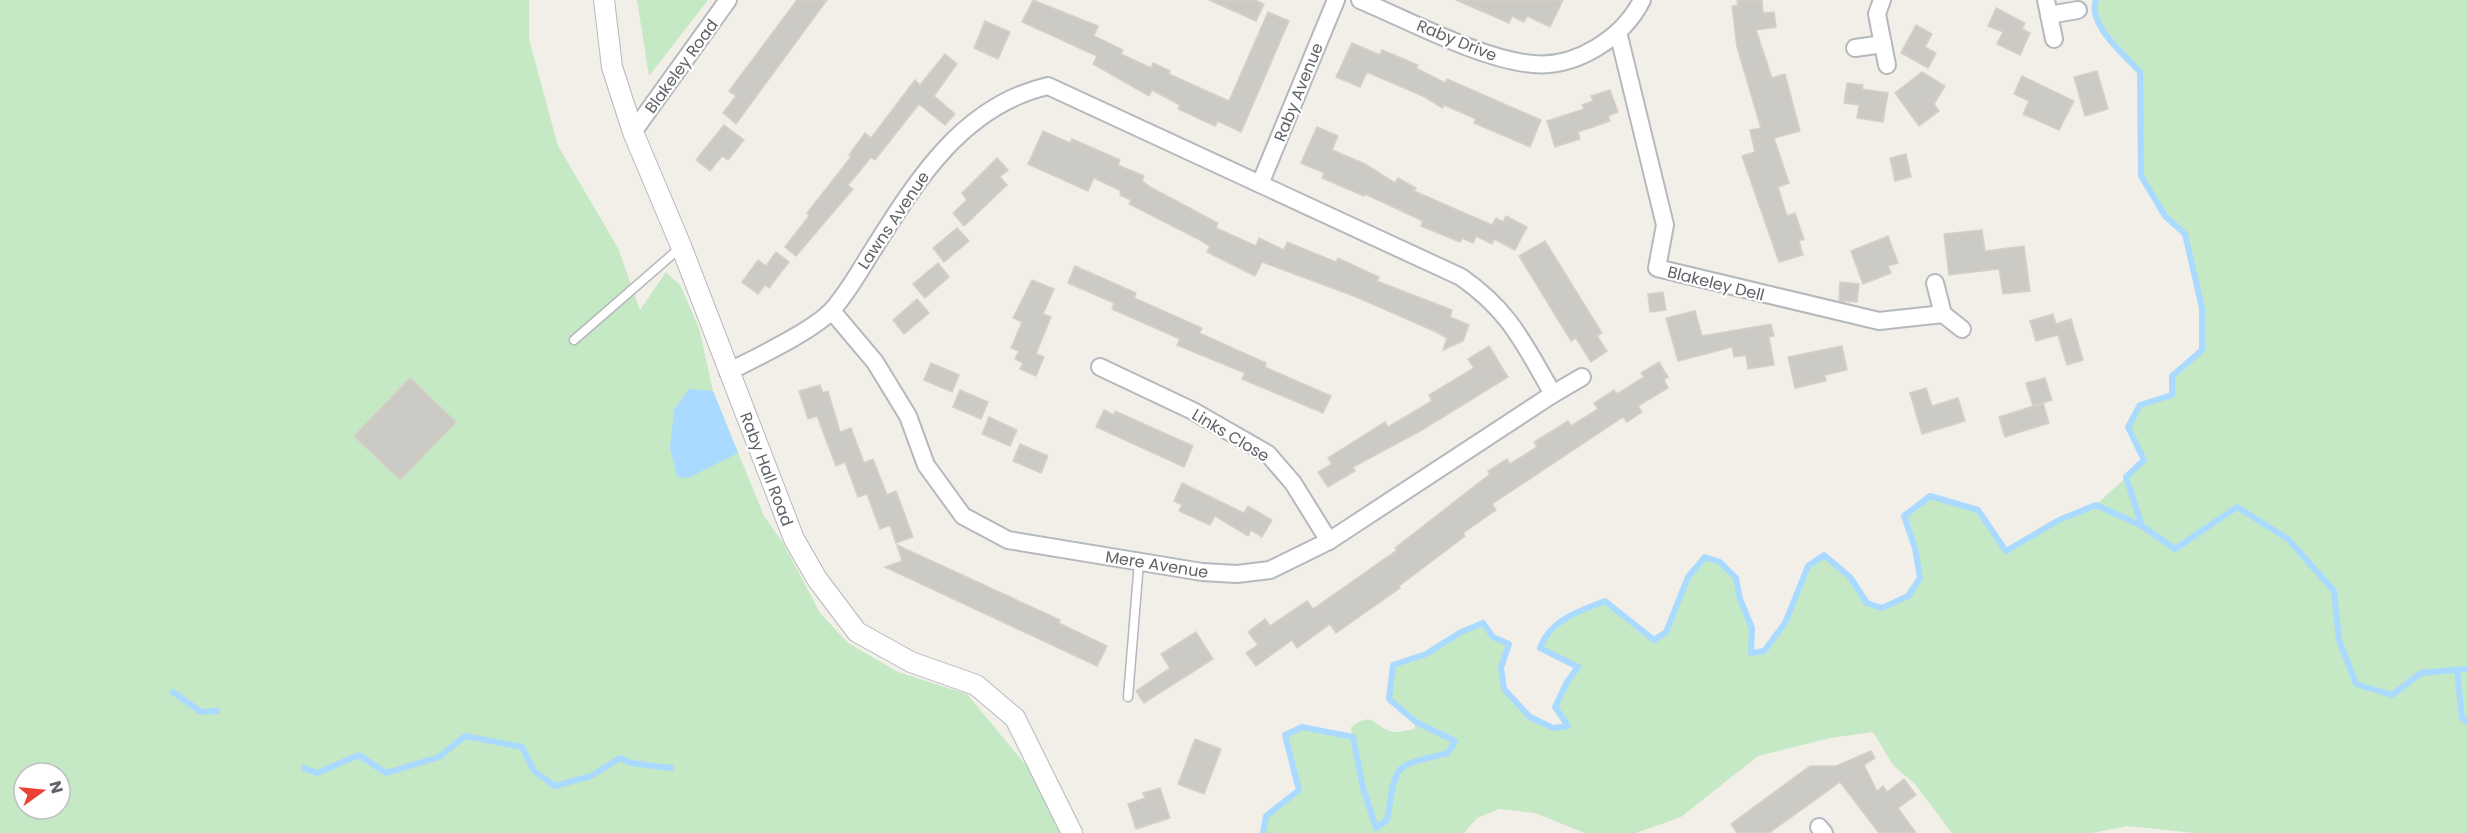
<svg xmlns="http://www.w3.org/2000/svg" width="2467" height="833" font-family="Poppins,sans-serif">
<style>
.green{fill:#c5e8c5;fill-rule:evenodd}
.water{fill:#aadaff}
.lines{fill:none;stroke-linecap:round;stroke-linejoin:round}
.stream{stroke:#aadaff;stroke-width:6}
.building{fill:#cccac5;stroke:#d6d1c6;stroke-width:1.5}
.service-casing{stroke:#b5b8bc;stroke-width:11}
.minor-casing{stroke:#b5b8bc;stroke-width:20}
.tertiary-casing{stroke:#b5b8bc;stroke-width:22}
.service{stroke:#fff;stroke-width:8}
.minor{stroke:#fff;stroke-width:16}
.tertiary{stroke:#fff;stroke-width:20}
.labels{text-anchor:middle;stroke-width:4.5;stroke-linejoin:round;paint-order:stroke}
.street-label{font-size:16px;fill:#5f6368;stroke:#fff}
</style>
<rect width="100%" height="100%" fill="#f1efe8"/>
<g class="green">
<path d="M0 0H529V39L558 146 618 248 640 310 666 272 680 285 699 328 713 391 764 516 783 543 820 613 848 643 898 672 967 694 1082 833H0ZM24 773H60V809H24Z"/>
<path d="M637 0H708L649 76Z"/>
<path d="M2096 0H2467V833H2195L2128 826 2092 833H1952L1915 784 1893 765 1873 732 1830 738 1758 756 1681 817 1636 833H1585L1535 813 1499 809 1477 818 1464 833H1263L1266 816 1299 790 1285 735 1302 727 1352 737 1351 727C1375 709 1374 729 1394 732 1400 732 1408 730 1414 729L1416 722 1389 699 1393 665 1426 654 1461 632 1483 623 1493 637 1509 644 1501 668 1504 689 1530 717 1553 728 1568 726 1555 707 1578 667 1540 648C1550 620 1579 611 1605 601L1654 640 1666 632 1688 577 1705 557C1737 568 1731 575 1741 602 1750 624 1752 628 1751 653L1764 651 1785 623 1808 566 1824 555 1850 577 1867 603 1882 608 1908 596 1920 578 1915 548 1904 516 1930 496 1978 510 2006 551 2059 520 2096 505 2144 461 2128 427 2140 405 2172 395V376L2202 350V308L2185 235 2165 216 2141 176 2140 72C2125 55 2087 25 2096 0Z"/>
</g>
<path class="water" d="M689 389 713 391 738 453 688 478 677 477 670 448 674 410Z"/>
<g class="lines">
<g class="stream">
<path d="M2096 0C2087 25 2125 55 2140 72L2141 176 2165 216 2185 234 2202 308V350L2172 376V395L2140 405 2128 427 2144 460 2126 477 2142 526"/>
<path d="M2457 670 2462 718 2467 722"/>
<path d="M173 692 201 712 217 711"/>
<path d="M304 768 317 773 359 755 386 773 439 757 465 736 522 747 534 771 555 786 591 776 620 758 631 763 671 768"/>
<path d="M1263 833 1266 816 1299 790 1285 735 1302 727 1353 737 1363 788 1376 828 1387 820C1397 762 1391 767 1448 753L1455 741 1416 722 1389 699 1393 665 1426 654 1461 632 1483 623 1493 637 1509 644 1501 668 1504 689 1530 717 1553 728 1568 726 1555 707 1567 682 1578 667 1540 648C1550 620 1579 611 1605 601L1654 640 1666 632 1688 577 1705 557 1720 562 1736 578 1740 599 1752 628 1751 653 1764 651 1785 623 1808 566 1824 555 1850 577 1867 603 1882 608 1908 596 1920 578 1915 548 1904 516 1930 496 1978 510 2006 551 2059 520 2096 505 2142 526 2175 549 2237 507 2288 539 2334 591 2339 640 2356 684 2392 695 2421 673 2467 669"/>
</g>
</g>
<g class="building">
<path d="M797 0H827L736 124 723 113 736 96 729 91Z"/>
<path d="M1033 0 1098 26 1094 36 1123 50 1121 54 1151 68 1153 63 1170 71 1169 74 1229 101 1268 12 1289 21 1241 132 1218 121 1215 126 1178 109 1180 105 1152 90 1149 96 1093 64 1097 56 1022 22Z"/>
<path d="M1209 0H1255L1264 4 1256 21Z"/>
<path d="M1456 0H1563L1550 27 1527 16 1524 22 1512 16 1509 23Z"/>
<path d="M1737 0H1762L1763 13 1774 12 1776 27 1756 30 1772 78 1785 74 1800 131 1774 138 1789 183 1778 187 1787 216 1795 213 1804 239 1799 241 1803 255 1779 262 1742 156 1755 152 1750 130 1761 128 1737 47 1732 6 1738 5Z"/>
<path d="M1996 8 2025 23 2022 29 2030 33 2020 55 1997 44 2003 32 1988 26Z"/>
<path d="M985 21 1010 32 998 59 974 48Z"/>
<path d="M1916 25 1932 34 1925 47 1936 53 1928 68 1901 53Z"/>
<path d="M1352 43 1380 55 1382 50 1399 57 1418 65 1416 68 1445 83 1447 79 1541 120 1530 147 1474 123 1476 119 1444 105 1442 108 1425 97 1367 72 1360 87 1336 77Z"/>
<path d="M945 54 957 64 934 96 955 114 945 125 919 104 875 160 871 157 859 172 848 185 853 189 796 256 785 247 809 216 807 213 851 157 849 155 865 133 871 138 915 80 920 85Z"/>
<path d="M2097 71 2108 109 2085 116 2074 77Z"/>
<path d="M1922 72 1945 86 1934 104 1939 111 1919 126 1895 93Z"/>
<path d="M2022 76 2074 101 2059 130 2023 114 2029 101 2014 94Z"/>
<path d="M1847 83 1863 85 1862 89 1888 93 1883 122 1857 118 1859 105 1844 103Z"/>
<path d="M1610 90 1618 112 1608 116 1610 121 1578 132 1580 139 1555 147 1547 121 1584 109 1582 105 1593 101 1591 96Z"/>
<path d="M724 125 744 140 728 160 722 156 710 171 696 160Z"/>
<path d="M1317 127 1338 136 1332 150 1365 164 1395 183 1398 178 1416 188 1414 191 1492 225 1496 218 1503 222 1506 216 1527 227 1515 250 1494 239 1492 244 1476 236 1473 243 1462 238 1460 242 1421 226 1423 221 1365 194 1364 196 1322 178 1324 173 1301 163Z"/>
<path d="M1043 131 1070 143 1072 139 1120 160 1118 165 1144 176 1142 181 1152 188 1218 223 1216 228 1245 241 1256 246 1259 238 1284 250 1287 242 1336 262 1338 258 1379 277 1377 281 1452 310 1450 317 1469 325 1463 341 1443 350 1447 338 1436 332 1359 298 1262 262 1255 276 1207 252 1210 246 1200 240 1129 204 1131 200 1120 195 1121 191 1094 178 1088 191 1028 164Z"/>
<path d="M1906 154 1911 177 1895 181 1890 158Z"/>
<path d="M997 158 1008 170 1000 177 1007 185 964 226 953 213 967 200 962 193Z"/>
<path d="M957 228 969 241 944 262 933 248Z"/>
<path d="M1982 230 1985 251 2024 246 2030 291 2003 294 1999 269 1949 275 1944 234Z"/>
<path d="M1888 236 1898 263 1888 266 1891 273 1863 284 1851 251Z"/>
<path d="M1545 241 1602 333 1597 336 1607 351 1591 362 1576 338 1571 341 1519 256Z"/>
<path d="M776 252 789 262 769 288 765 285 758 294 742 282 758 260 766 266Z"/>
<path d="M938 263 949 277 925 298 913 284Z"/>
<path d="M1075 266 1136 293 1134 298 1202 328 1199 333 1266 363 1265 367 1331 396 1323 413 1242 379 1245 373 1177 345 1180 339 1112 309 1114 303 1068 283Z"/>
<path d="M1032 280 1054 289 1043 314 1051 317 1036 354 1044 357 1036 376 1020 369 1023 363 1015 359 1019 351 1011 348 1022 322 1013 318Z"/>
<path d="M1840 282 1859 284 1857 302 1839 301Z"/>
<path d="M1663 292 1666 310 1650 312 1648 294Z"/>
<path d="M917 299 929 313 904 334 893 320Z"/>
<path d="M1695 311 1702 336 1771 324 1774 336 1769 337 1774 365 1748 369 1746 355 1734 357 1732 347 1678 361 1666 318Z"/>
<path d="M2053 314 2056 324 2071 319 2083 360 2067 365 2058 335 2036 341 2030 321Z"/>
<path d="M1489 346 1508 377 1422 430 1353 467 1355 471 1328 487 1318 472 1332 464 1328 458 1385 422 1388 427 1432 401 1429 395 1474 368 1468 359Z"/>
<path d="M1842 346 1847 370 1825 375 1826 381 1795 388 1788 357Z"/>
<path d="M1659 362 1668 377 1664 380 1668 388 1638 406 1642 412 1627 422 1623 417 1492 504 1496 510 1463 533 1465 536 1399 586 1400 588 1336 633 1330 624 1297 648 1292 640 1256 666 1246 653 1258 645 1248 632 1265 619 1270 626 1307 601 1313 609 1397 550 1395 548 1490 474 1488 471 1507 459 1510 464 1537 447 1534 442 1568 421 1571 426 1598 409 1594 403 1614 390 1617 394 1644 377 1641 373Z"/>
<path d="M931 363 959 375 952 392 924 380Z"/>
<path d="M410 378 456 422 400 480 354 436Z"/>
<path d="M2045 378 2052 400 2033 406 2026 383Z"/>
<path d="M820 385 823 393 828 391 840 432 851 428 864 463 873 459 887 495 896 491 913 537 896 543 890 525 880 529 867 494 858 497 845 462 836 466 817 416 808 419 799 391Z"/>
<path d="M1926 388 1932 406 1958 398 1965 421 1922 434 1910 393Z"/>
<path d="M960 390 988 402 981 419 953 407Z"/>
<path d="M2043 403 2049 423 2005 437 1999 417Z"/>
<path d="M1104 410 1114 415 1115 411 1193 446 1184 467 1096 427Z"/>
<path d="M989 417 1017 430 1010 446 982 434Z"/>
<path d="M1020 444 1048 456 1041 473 1013 461Z"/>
<path d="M1182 483 1244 513 1248 506 1272 520 1262 537 1251 530 1248 536 1215 516 1210 525 1179 511 1182 505 1174 501Z"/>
<path d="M897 545 1060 620 1059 623 1107 646 1097 666 885 567 902 561Z"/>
<path d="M1196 632 1213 659 1144 703 1136 691 1170 668 1161 654Z"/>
<path d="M1195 739 1221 749 1204 794 1178 784Z"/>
<path d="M1871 751 1875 758 1864 765 1877 791 1883 786 1887 792 1904 779 1916 795 1898 808 1916 833H1879L1840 782 1769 833H1737L1731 824 1810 766H1836Z"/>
<path d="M1160 788 1170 818 1136 829 1128 804 1145 798 1143 793Z"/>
</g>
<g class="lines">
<defs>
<g id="service">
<path d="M574 340 681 247"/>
<path d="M1128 697 1139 562"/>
</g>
<g id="minor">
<path d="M1360 0C1408 20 1482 60 1533 64 1576 68 1623 38 1642 0"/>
<path d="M1882 0 1877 14 1887 65"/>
<path d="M2046 0 2054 39"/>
<path d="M2049 15 2078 10"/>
<path d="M1618 32 1665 225 1657 268 1879 321 1943 314 1962 329"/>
<path d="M1855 48 1883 44"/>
<path d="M633 132 728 0"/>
<path d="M1260 184 1336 0"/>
<path d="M1935 283 1943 314"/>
<path d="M1100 367 1193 411 1268 454 1293 483 1329 541"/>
<path d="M728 372C755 358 815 330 833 309 847 293 858 274 869 256 914 185 960 106 1048 86L1461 277C1510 311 1524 344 1553 394L1329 541 1270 570 1237 574 1202 572 1008 540 963 516 926 465 908 416 875 362 832 311"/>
<path d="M1553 394 1582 377"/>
<path d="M1819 827 1824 833"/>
</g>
<path id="tertiary" d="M604 0 612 67 633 132 681 246 794 539 817 579 857 632 911 662 976 685 1015 718 1072 833"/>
</defs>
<use href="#service" class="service-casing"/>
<use href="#minor" class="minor-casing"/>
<use href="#tertiary" class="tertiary-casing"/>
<use href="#service" class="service"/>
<use href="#minor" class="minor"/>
<use href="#tertiary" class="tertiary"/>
</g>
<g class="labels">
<g class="street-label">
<text transform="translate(1457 40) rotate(22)" y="6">Raby Drive</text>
<text transform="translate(681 66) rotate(-54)" y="6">Blakeley Road</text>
<text transform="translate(1298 92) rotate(-68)" y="6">Raby Avenue</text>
<text transform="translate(893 220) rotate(-56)" y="6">Lawns Avenue</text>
<text transform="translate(1716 283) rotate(14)" y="6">Blakeley Dell</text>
<text transform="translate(1231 435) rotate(31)" y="6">Links Close</text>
<text transform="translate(767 469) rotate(69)" y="6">Raby Hall Road</text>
<text transform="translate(1157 564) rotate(9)" y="6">Mere Avenue</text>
</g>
</g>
<g transform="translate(42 791) rotate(75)"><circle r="28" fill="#ffffff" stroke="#bfc1c3" stroke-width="1.5"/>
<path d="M0-4.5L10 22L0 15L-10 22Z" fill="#ea4335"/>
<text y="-9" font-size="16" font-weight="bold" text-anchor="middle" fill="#5f6368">N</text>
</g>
</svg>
